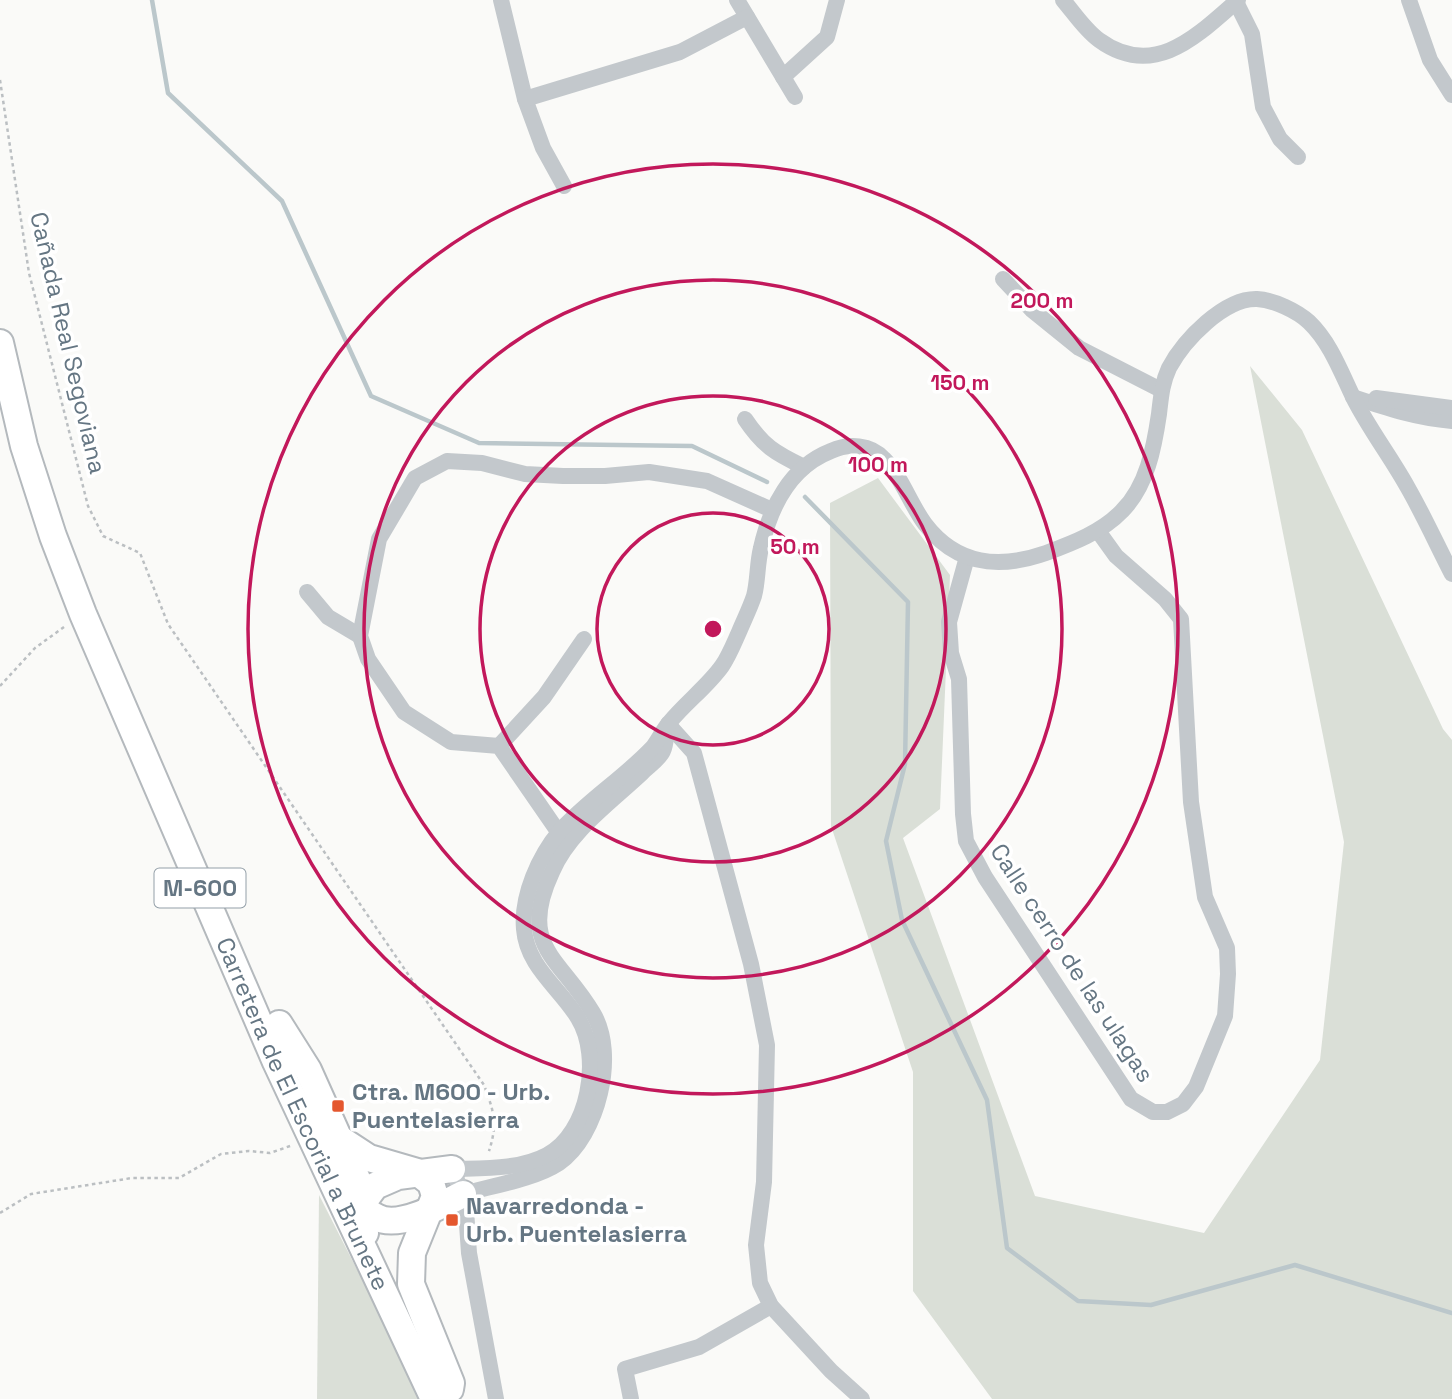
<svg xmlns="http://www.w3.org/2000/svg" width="1452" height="1399" font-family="'Space Grotesk',sans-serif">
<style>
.green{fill:#dadfd7}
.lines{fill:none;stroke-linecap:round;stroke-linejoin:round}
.stream{stroke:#bbc7cb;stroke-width:4.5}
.trunk-casing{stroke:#b4b9bd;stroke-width:30}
.path{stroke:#bbbfc2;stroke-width:2.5;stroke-dasharray:3.5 3.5;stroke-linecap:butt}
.minor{stroke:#c3c8cc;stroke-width:16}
.trunk{stroke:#fff;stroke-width:26}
.ring{fill:none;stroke:#c2185b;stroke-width:3.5}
.poi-dot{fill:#e4572e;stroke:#fff;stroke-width:2.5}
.labels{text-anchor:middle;stroke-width:7;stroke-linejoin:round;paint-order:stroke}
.shield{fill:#fff;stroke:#939fa8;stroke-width:2}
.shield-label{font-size:23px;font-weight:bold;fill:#657683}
.street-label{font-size:24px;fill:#657683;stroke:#fff}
.poi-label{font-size:24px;font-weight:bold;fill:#657683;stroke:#fff;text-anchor:start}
.centre{fill:#c2185b;stroke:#fff;stroke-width:3.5}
.ring-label{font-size:21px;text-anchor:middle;font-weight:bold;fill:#c2185b;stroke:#fff;stroke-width:7;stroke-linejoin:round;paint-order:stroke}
</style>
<rect width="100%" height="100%" fill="#fafaf8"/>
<g class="green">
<path d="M1250 366 1302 430 1443 729 1452 740V1399H992L913 1291V1072L831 826 830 503 878 478 950 575 940 809 903 838 1035 1196 1204 1233 1320 1060 1344 842Z"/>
<path d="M319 1195 423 1399H317Z"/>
</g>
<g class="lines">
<g class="stream">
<path d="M152 0 168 93 282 201 371 396 479 443 692 446 767 482"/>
<path d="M805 497 908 602 905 764 886 841 902 920 987 1100 1007 1248 1078 1301 1151 1305 1295 1265 1452 1313"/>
</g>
<defs>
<g id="trunk">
<path id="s1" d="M0 343 24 446 53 536 83 614 276 1062 434 1399"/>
<path d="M279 1024 308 1070 361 1188 359 1220 365 1233"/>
<path d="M340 1139 369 1158 417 1172 431 1183 435 1196 412 1253 411 1284 451 1383 450 1389"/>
<path d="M349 1198C359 1203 366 1212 376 1217 398 1230 442 1205 463 1194"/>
<path d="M361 1205 375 1186 398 1176 452 1169"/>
</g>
</defs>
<use href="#trunk" class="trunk-casing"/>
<g class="path">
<path d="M0 80 29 273 88 506 103 536 140 553 168 624 484 1085C494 1112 498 1123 489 1151"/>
<path d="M0 686 35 648 64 627"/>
<path d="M0 1213 31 1194 132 1178H179L221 1154 249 1151 270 1153 293 1145"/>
</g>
<g class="minor">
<path d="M501 0 525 99 543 148 564 186"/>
<path d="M737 0 795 97"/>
<path d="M1063 0C1074 13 1085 30 1099 40 1154 80 1197 36 1238 0"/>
<path d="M1409 0 1430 60 1452 95"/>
<path d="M1236 2 1252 34 1263 107 1280 139 1298 157"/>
<path d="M783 77 827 37 837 0"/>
<path d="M525 99 680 52 747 17"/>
<path d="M1003 279 1032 310 1079 348 1161 390"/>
<path d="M1353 397C1386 408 1417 418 1452 421"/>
<path d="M1376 398 1452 408"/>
<path d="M745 419C763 446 775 453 804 467"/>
<path d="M967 557 949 622 951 653 959 679 963 814 966 841 985 877 1131 1099 1153 1112H1167L1183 1104 1196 1087 1225 1016 1228 974 1227 948 1205 897 1191 802 1181 619 1165 599 1116 556 1098 531"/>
<path d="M307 592 328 617 360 636"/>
<path d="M668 724 694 753 751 964 767 1045 764 1182 756 1245 760 1283 771 1306 831 1371 862 1399"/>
<path d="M499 746 544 697 584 639"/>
<path d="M569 842 559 833 499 746 451 742 404 712 368 659 360 636 379 539 415 478 447 461 482 463 525 474 563 476H605L649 472 707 481 772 510"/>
<path d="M463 1194C491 1186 535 1179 559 1163 598 1136 618 1054 593 1013 561 958 517 947 552 872 569 832 610 803 641 774 647 767 660 759 663 751 666 745 666 736 667 730"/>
<path d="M496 1399 469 1253 466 1210 463 1194 452 1169C482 1168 519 1170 547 1155 589 1133 602 1057 578 1018 560 988 527 967 524 929 521 896 539 856 560 831 588 800 625 777 653 747 659 739 663 730 669 723 685 703 707 687 722 666 729 656 734 643 739 632 744 620 750 608 754 596 758 581 757 564 761 548 770 508 790 467 831 451 848 443 871 444 884 459 902 477 910 504 925 524 957 566 1000 569 1046 553 1073 543 1102 532 1122 511 1147 486 1154 448 1159 414 1161 397 1162 383 1169 368 1184 340 1224 298 1257 299 1274 300 1297 311 1309 322 1330 342 1341 372 1353 397 1369 429 1391 457 1408 488 1424 516 1437 545 1452 574"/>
<path d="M631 1399 625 1369 699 1347 771 1306"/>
</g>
<use href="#trunk" class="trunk"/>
</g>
<g class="ring">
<circle cx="713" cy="629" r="116"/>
<circle cx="713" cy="629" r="233"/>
<circle cx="713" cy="629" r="349"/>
<circle cx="713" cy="629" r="465"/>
</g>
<g class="poi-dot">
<rect x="331" y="1099" width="14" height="14" rx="3.5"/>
<rect x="445" y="1213" width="14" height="14" rx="3.5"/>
</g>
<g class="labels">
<rect class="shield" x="154.5" y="868.5" width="91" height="39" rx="5"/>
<g class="shield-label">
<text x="200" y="896">M-600</text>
</g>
<g class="street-label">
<text transform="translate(68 343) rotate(77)" y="8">Cañada Real Segoviana</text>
<text transform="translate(1072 963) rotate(57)" y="8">Calle cerro de las ulagas</text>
<text dy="8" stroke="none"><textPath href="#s1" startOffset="830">Carretera de El Escorial a Brunete</textPath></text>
</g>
<g class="poi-label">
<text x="352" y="1100">Ctra. M600 - Urb.<tspan x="352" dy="28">Puentelasierra</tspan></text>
<text x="466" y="1214">Navarredonda -<tspan x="466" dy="28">Urb. Puentelasierra</tspan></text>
</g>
</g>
<circle cx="713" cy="629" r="10" class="centre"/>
<g class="ring-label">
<text x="1042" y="308">200 m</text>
<text x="960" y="390">150 m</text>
<text x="878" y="472">100 m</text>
<text x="795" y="554">50 m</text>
</g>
</svg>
